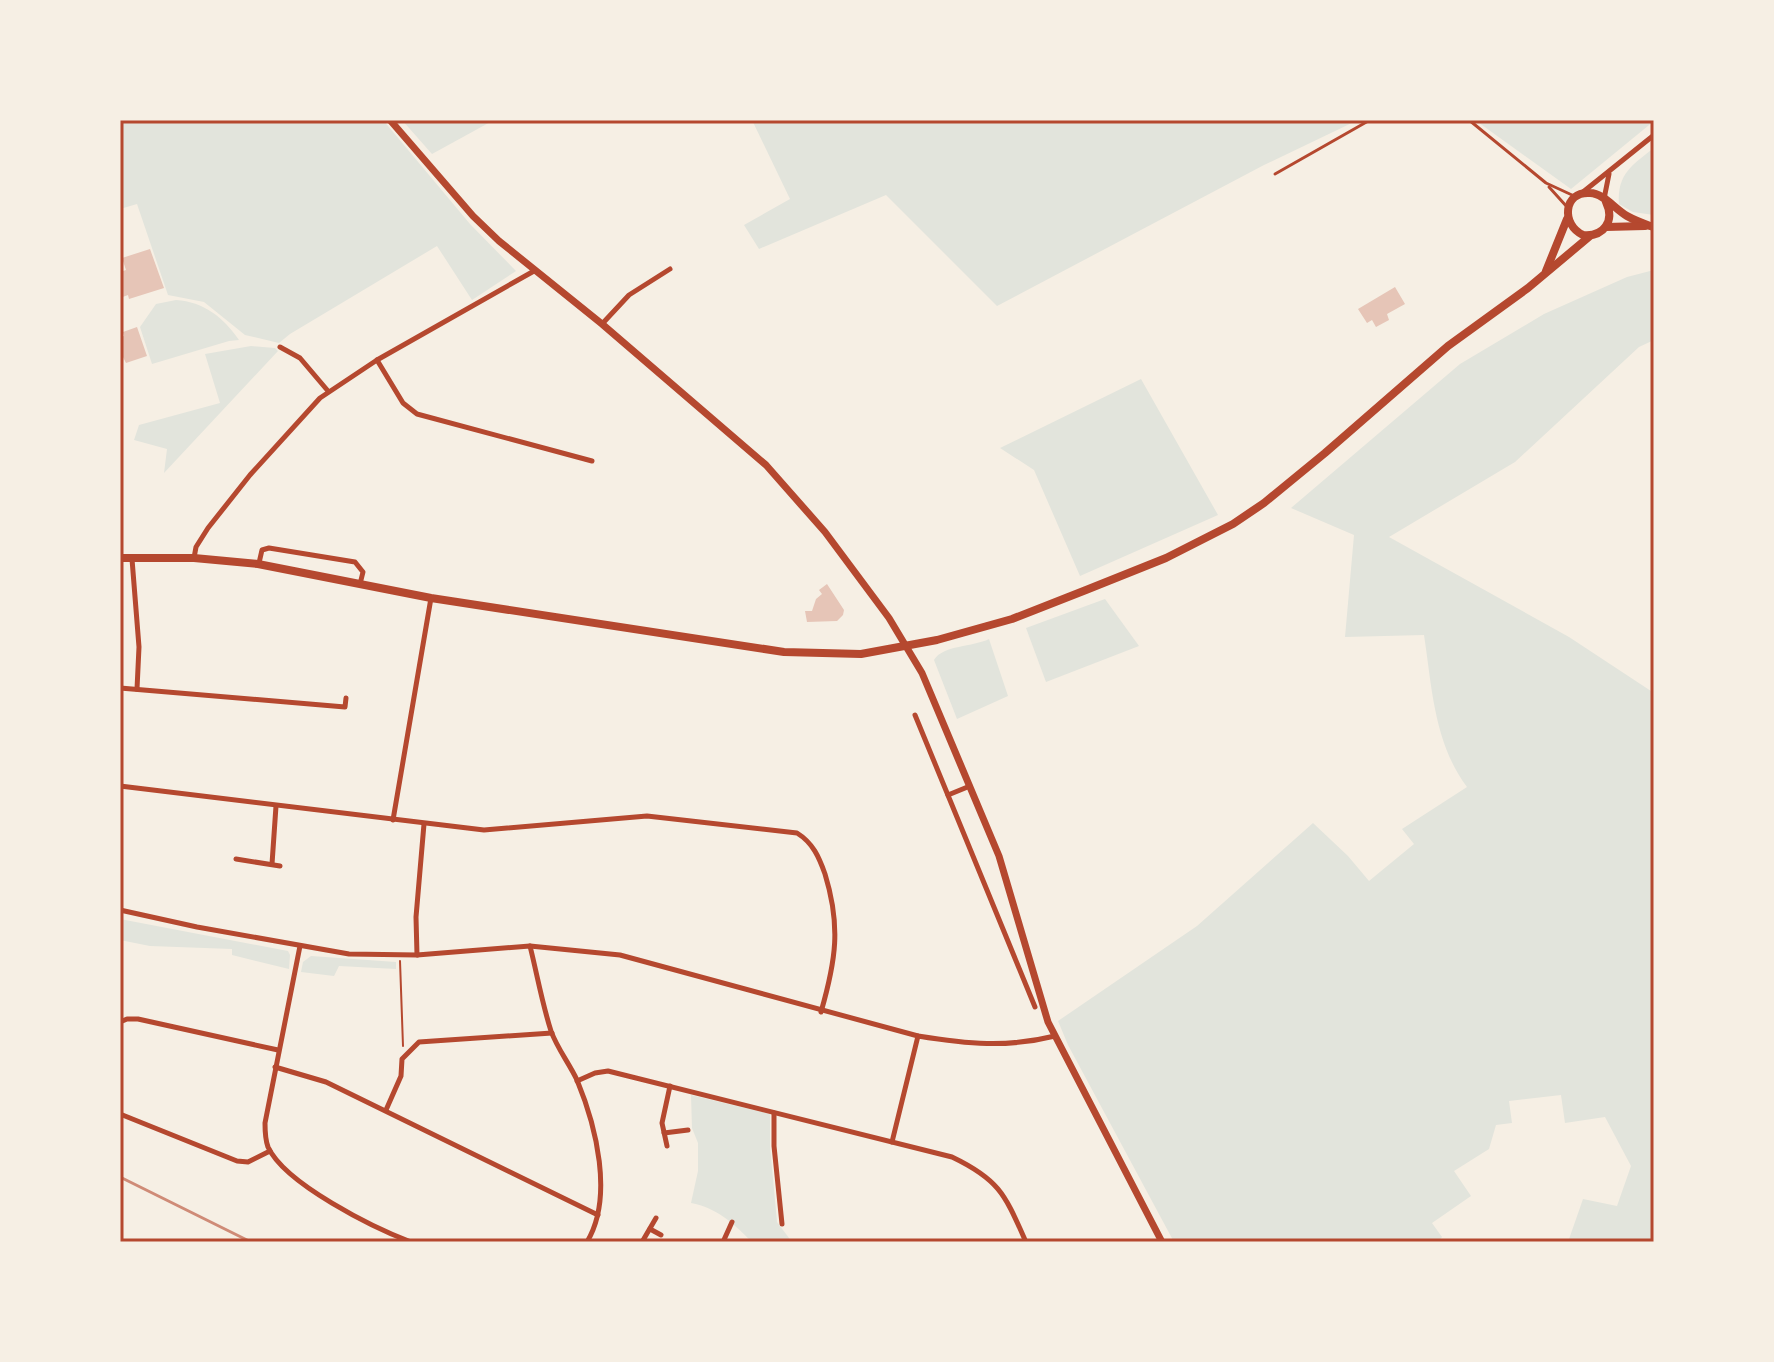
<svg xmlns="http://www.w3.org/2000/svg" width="1774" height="1362" font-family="'Asap Condensed',sans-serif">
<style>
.green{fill:#e2e4dc}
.building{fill:#e6c5b7}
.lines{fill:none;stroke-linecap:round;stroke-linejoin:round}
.path{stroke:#b5482f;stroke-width:2}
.service{stroke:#b5482f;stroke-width:3}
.minor{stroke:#b5482f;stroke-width:5}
.secondary{stroke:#b5482f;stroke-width:7}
.primary{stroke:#b5482f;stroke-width:8}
.rail{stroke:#cf8b77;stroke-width:3}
.neatline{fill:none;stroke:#b5482f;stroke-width:3}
</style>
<rect width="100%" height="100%" fill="#f6efe4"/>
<g class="green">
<path d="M120 120H383L470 224 516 271 472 300 437 246 290 334 279 343 245 335 204 302 168 295 137 204 120 209Z"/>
<path d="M402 120H494L432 154Z"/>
<path d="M752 120H1358L1264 165 997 306 886 195 759 249 744 225 790 199Z"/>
<path d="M1475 120H1654V121L1571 189Z"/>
<path d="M1654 148V215L1633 212 1619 204C1617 174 1632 165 1654 148Z"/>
<path d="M1654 270V340L1639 347 1515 462 1389 537 1569 637 1654 693V1242H1568L1583 1199 1617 1206 1631 1166 1605 1117 1565 1123 1561 1095 1509 1101 1512 1123 1496 1125 1489 1149 1454 1171 1471 1196 1432 1223 1442 1237 1438 1242H1174L1068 1045 1058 1021 1197 926 1313 823 1348 856 1369 881 1414 844 1402 829 1467 787C1434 743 1432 687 1424 635L1345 637 1354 535 1291 508 1460 364 1544 314 1627 277Z"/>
<path d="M176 300C204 302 223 317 239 340L229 341 152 364 140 327 156 304Z"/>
<path d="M251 346 275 348 278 351 164 473 167 449 134 440 139 425 220 403 205 354Z"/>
<path d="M1141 379 1218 515 1080 576 1034 470 1000 448Z"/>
<path d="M1105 599 1139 646 1046 682 1026 628Z"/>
<path d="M989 639 1008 696 957 719 934 660C943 645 973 647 989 639Z"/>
<path d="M120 919 288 951 290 955 289 969 232 955V949L150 946 120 940Z"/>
<path d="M311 956 396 962V969L339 966 334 976 301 972 303 962Z"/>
<path d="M691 1095 770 1114V1146L777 1222 792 1242H752C733 1223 717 1208 691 1203L698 1171V1143L692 1128Z"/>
</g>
<g class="building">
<path d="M150 249 164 288 129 299 128 295 120 298V272L126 270 122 258Z"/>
<path d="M1395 287 1405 304 1387 314 1389 320 1376 327 1372 320 1367 323 1358 309Z"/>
<path d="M137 327 147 356 126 363 120 351V337L124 336 123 332Z"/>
<path d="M827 584 844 610 843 615 837 621 807 622 805 611H812L816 599 822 594 819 590Z"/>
</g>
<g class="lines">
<path class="path" d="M400 961 403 1046"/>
<g class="service">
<path d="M1469 120 1546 183 1572 195"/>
<path d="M1275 174 1370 120"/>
<path d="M1549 187 1568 208"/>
</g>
<g class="minor">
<path d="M1583 192 1654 135"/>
<path d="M1604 199 1609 174"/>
<path d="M602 324 629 295 670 269"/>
<path d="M280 347 300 358 328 391"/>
<path d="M377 360 403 403 417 414 592 461"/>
<path d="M194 558 196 547 208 528 250 475 320 398 377 360 534 271"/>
<path d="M132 559 139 647 137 689"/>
<path d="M259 563 262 550 269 548 355 562 363 572 360 584"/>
<path d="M120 688 345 707 346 698"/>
<path d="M915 715 1035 1007"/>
<path d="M120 786 484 830 647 816 797 833C813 843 819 857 825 874 841 926 836 960 821 1012"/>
<path d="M948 795 970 786"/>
<path d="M393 820 431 598"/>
<path d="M236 859 280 866"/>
<path d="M272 864 276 806"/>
<path d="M120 910 197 927 349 954 417 955 530 946 620 955 918 1036C967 1044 1007 1048 1055 1036"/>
<path d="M300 946 265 1123C265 1132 265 1139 268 1147 285 1184 374 1228 411 1242"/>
<path d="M530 946C537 974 542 1003 551 1031 557 1048 569 1063 577 1080 596 1126 614 1197 587 1242"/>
<path d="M417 955 416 917 424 824"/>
<path d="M120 1022 127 1019H138L278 1050"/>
<path d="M275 1067 326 1082 598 1215"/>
<path d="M577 1081 595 1073 608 1071 952 1157C1000 1180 1005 1195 1026 1242"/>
<path d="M386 1110 401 1076 402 1059 419 1042 552 1033"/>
<path d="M774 1113V1146L782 1224"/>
<path d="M120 1114 237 1161 248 1162 270 1151"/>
<path d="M664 1133 688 1130"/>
<path d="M892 1142 918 1036"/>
<path d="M667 1146 662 1123 670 1086"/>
<path d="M650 1229 661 1235"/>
<path d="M642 1242 656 1218"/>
<path d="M723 1242 732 1222"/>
</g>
<path class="secondary" d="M390 120 473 216 499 241 602 324 766 465 825 532 889 618 922 673 999 856 1048 1022 1162 1242"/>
<g class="primary">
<path d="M1606 202C1615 221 1604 237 1583 235 1561 225 1563 191 1590 193 1603 193 1615 209 1627 216 1634 220 1642 223 1650 226"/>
<path d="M1606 227 1645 226"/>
<path d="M1546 271 1567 219"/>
<path d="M120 558H194L258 564 431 598 784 652 861 654 937 640 1012 619 1086 590 1166 558 1233 524 1264 503 1325 453 1448 346 1528 288 1590 236"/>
</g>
<path class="rail" d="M120 1177 251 1242"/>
</g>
<rect width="1774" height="1362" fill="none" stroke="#f6efe4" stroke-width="244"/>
<rect x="122" y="122" width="1530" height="1118" class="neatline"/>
</svg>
